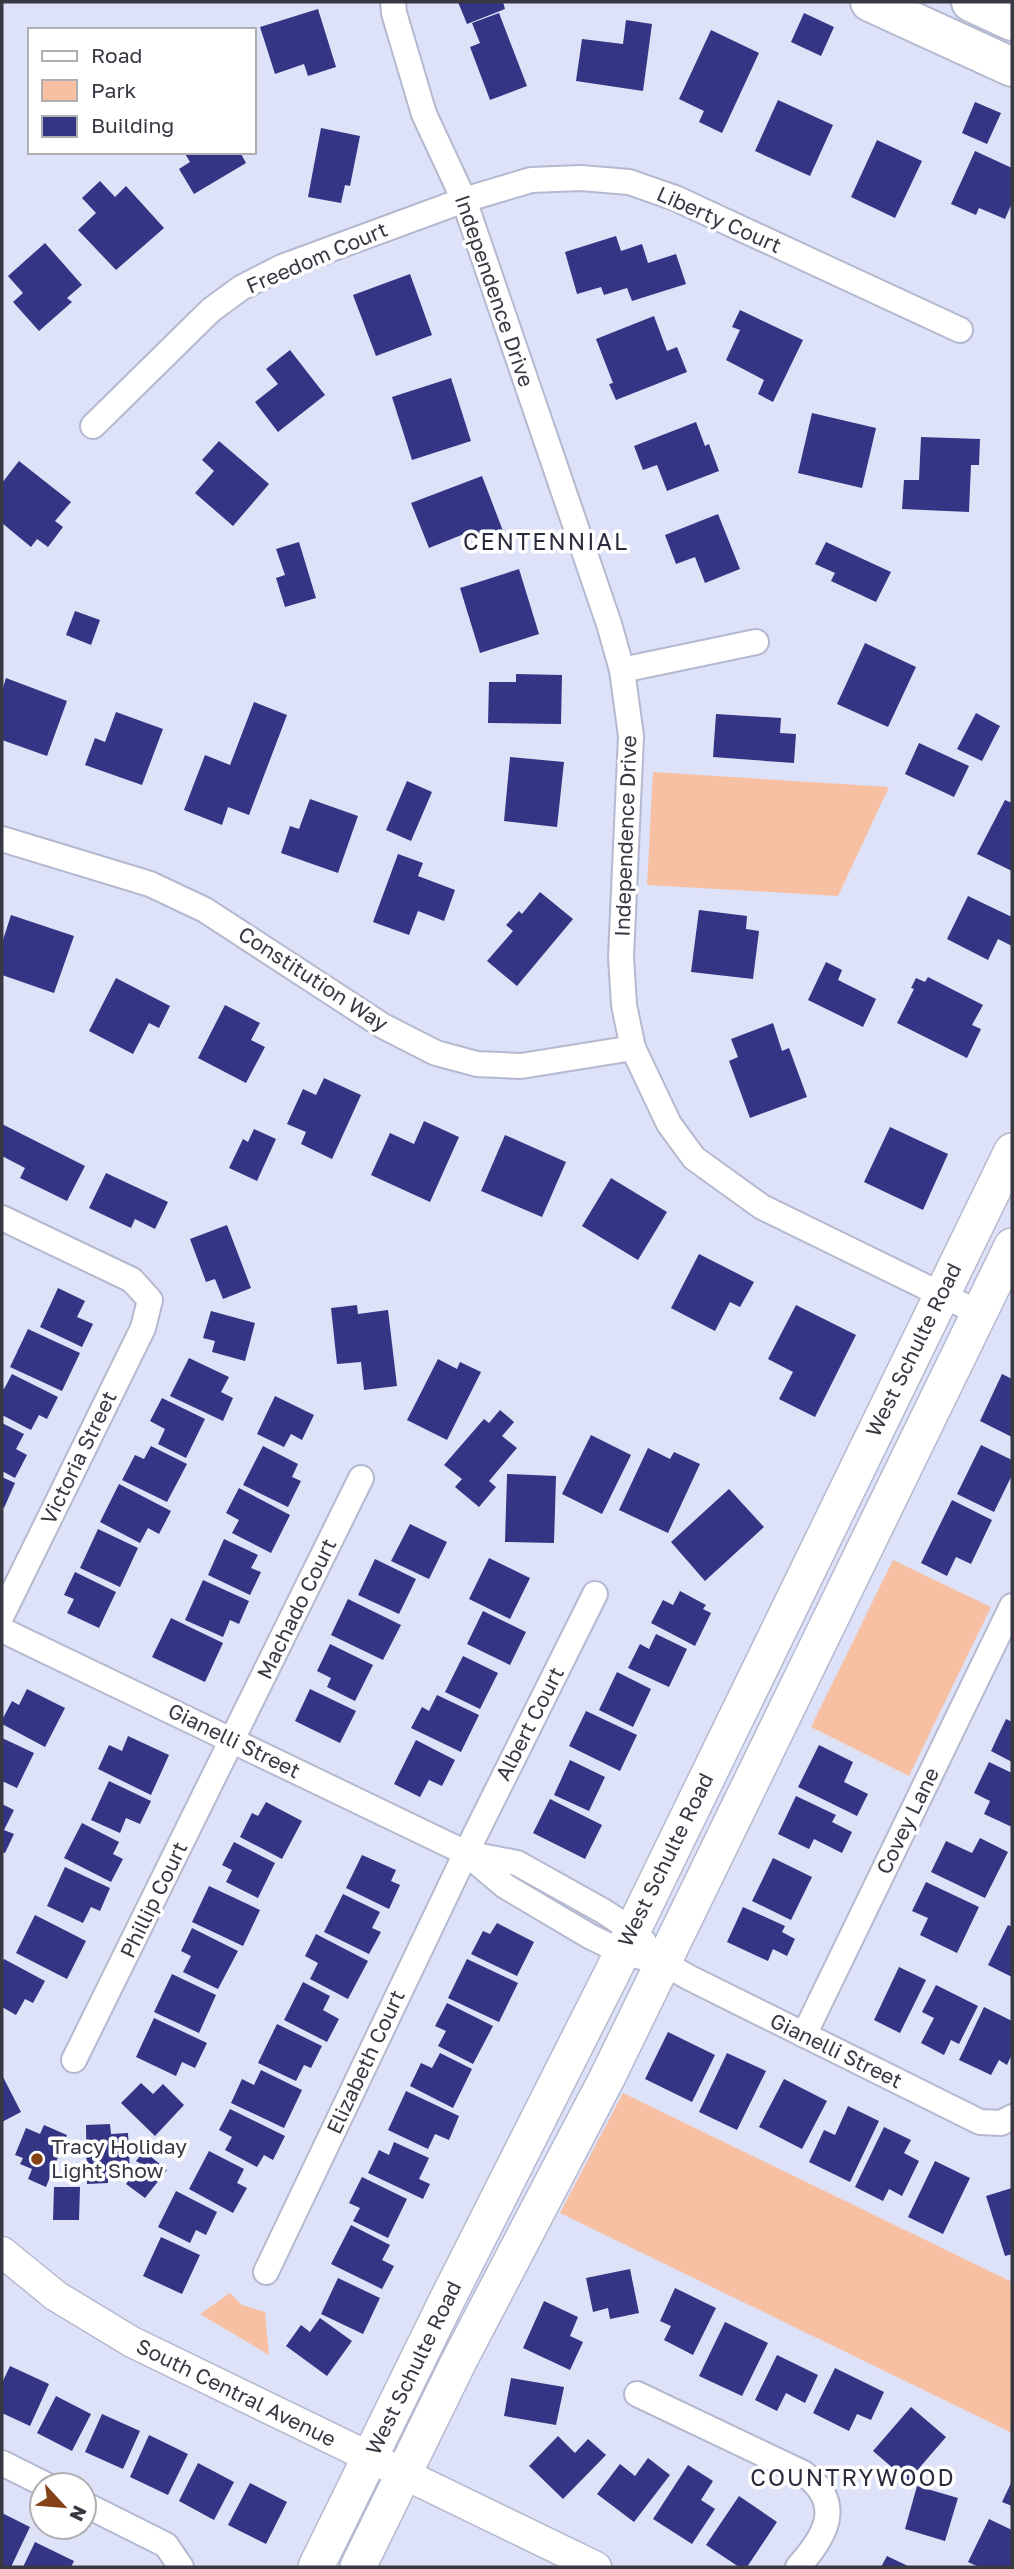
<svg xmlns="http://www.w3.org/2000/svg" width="1014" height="2569" font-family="'Golos Text',sans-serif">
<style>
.green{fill:#f7c0a3}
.building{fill:#343584}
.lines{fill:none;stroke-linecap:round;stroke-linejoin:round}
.minor-casing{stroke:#b5b9cf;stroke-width:28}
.tertiary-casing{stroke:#b5b9cf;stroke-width:33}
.secondary-casing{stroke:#b5b9cf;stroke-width:38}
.primary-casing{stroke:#b5b9cf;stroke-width:42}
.minor{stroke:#fff;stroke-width:24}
.tertiary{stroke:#fff;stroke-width:30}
.secondary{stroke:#fff;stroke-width:35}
.primary{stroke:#fff;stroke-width:38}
.poi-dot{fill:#864217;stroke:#fff;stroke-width:2.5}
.labels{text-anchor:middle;stroke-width:7;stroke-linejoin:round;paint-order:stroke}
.street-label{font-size:21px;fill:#373841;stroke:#fff}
.poi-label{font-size:21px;fill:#373841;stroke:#fff;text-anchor:start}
.neighbourhood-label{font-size:23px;letter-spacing:2px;fill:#2b2d3e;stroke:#fff}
</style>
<rect width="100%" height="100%" fill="#dee2f8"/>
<g class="green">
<path d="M653 772 889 787 838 896 647 885Z"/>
<path d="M893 1560 991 1607 909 1776 811 1727Z"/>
<path d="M623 2093 1012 2282V2433L560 2213Z"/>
<path d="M230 2293 242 2305 265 2312 269 2355 200 2314Z"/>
</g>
<g class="building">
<path d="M458 2H503L505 9 467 24Z"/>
<path d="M318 9 336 67 308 76 304 64 275 74 260 27Z"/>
<path d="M499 13 527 86 490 100 470 47 480 43 472 23Z"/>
<path d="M804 13 834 27 821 56 791 42Z"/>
<path d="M626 20 652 24 643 91 576 81 582 39 623 44Z"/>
<path d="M711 30 759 53 722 133 699 122 704 111 679 99Z"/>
<path d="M778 100 833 125 810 176 755 151Z"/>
<path d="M975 102 1001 113 987 144 962 133Z"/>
<path d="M321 128 360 136 350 186 345 185 341 203 308 197Z"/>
<path d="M877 140 922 161 895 218 851 197Z"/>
<path d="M975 151 1012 168V203L1005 219 979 208 976 215 951 204Z"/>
<path d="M184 152H240L246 163 194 194 179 169 190 162Z"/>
<path d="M100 181 115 197 126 186 164 228 116 270 78 230 96 213 82 198Z"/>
<path d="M616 236 621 251 642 244 648 263 676 254 686 284 632 301 627 288 604 295 601 287 577 294 565 252Z"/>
<path d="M45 243 82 285 67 298 72 302 39 331 13 302 23 293 8 276Z"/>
<path d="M410 274 432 335 376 356 353 295Z"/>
<path d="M740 310 803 340 773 402 758 394 764 380 726 360 740 330 732 327Z"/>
<path d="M654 316 667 351 677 347 687 372 616 400 609 384 613 383 596 339Z"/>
<path d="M290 350 325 395 278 432 255 402 278 384 266 369Z"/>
<path d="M451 378 471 441 412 460 392 397Z"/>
<path d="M812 413 876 428 862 488 798 473Z"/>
<path d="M696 422 705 446 709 444 719 471 667 491 657 465 643 470 634 446Z"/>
<path d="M921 437 980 439 979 465H971L969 512 902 509 904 480H919Z"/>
<path d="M219 441 269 484 233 526 195 493 214 471 202 460Z"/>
<path d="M19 461 71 502 55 521 63 527 48 547 37 539 31 547 2 523V483Z"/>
<path d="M482 476 503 531 479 541 474 530 429 548 411 503Z"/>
<path d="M718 514 740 569 705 583 695 557 676 564 665 535Z"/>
<path d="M299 542 316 598 285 607 276 578 285 575 276 549Z"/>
<path d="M826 542 891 572 876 602 831 581 835 573 815 564Z"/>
<path d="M519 569 539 634 480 653 460 588Z"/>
<path d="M75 611 100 620 91 645 66 635Z"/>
<path d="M865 643 916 667 888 727 837 704Z"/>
<path d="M516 674 562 675 561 724 488 723 489 682H516Z"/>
<path d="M6 678 67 701 47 756 2 740V691Z"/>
<path d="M254 702 287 715 249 815 228 807 222 825 184 810 205 755 230 765Z"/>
<path d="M116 712 163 729 142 785 85 765 95 738 105 742Z"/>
<path d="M976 713 1000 726 982 761 957 749Z"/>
<path d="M716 714 781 718 780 733 796 734 794 763 713 757Z"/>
<path d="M919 743 969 766 954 797 905 774Z"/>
<path d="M510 757 564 762 557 827 504 821Z"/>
<path d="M407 781 432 792 411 841 386 830Z"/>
<path d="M310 799 358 816 338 873 281 853 290 826 299 829Z"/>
<path d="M1005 800 1012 803V871L977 854Z"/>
<path d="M398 854 423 863 418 876 455 890 444 921 418 911 409 935 373 922Z"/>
<path d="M540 892 573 919 517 986 487 961 513 931 506 925 519 911 522 914Z"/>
<path d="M968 896 1012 917V946L998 939 988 960 947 939Z"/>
<path d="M699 910 747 916 746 929 759 931 753 979 691 972Z"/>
<path d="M11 915 74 936 54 993 2 975V943Z"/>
<path d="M826 962 842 970 838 980 876 999 863 1027 808 1000Z"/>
<path d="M928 977 983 1005 972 1025 981 1029 967 1058 897 1023 914 989 911 988 916 978 925 982Z"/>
<path d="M116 978 170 1006 159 1028 149 1023 133 1054 89 1031Z"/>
<path d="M225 1005 260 1023 251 1040 265 1047 246 1083 198 1058Z"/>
<path d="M773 1023 782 1051 789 1048 807 1097 750 1118 729 1061 738 1057 731 1039Z"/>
<path d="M324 1078 361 1095 332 1159 301 1144 306 1132 287 1124 303 1089 316 1095Z"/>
<path d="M424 1121 459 1137 430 1202 371 1175 390 1133 414 1144Z"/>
<path d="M2 1124 85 1166 67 1201 20 1178 25 1168 2 1156Z"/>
<path d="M890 1127 948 1154 923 1210 864 1182Z"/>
<path d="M254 1129 276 1139 257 1181 229 1168 243 1139 248 1142Z"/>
<path d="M505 1135 566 1162 542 1217 481 1191Z"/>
<path d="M106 1173 168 1202 155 1229 135 1219 131 1228 89 1208Z"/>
<path d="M611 1178 667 1212 638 1260 582 1226Z"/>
<path d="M227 1225 251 1288 223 1299 215 1279 206 1282 190 1239Z"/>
<path d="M699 1254 754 1282 740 1307 730 1302 715 1331 671 1308Z"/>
<path d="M58 1288 85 1301 77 1317 93 1324 82 1347 40 1327Z"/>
<path d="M357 1305 358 1314 388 1310 397 1386 364 1390 361 1362 337 1364 331 1308Z"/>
<path d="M796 1305 856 1335 815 1417 779 1399 793 1372 768 1359Z"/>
<path d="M211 1311 255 1323 245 1361 212 1352 215 1341 203 1338Z"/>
<path d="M28 1329 80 1353 62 1391 10 1367Z"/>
<path d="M189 1358 229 1377 221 1392 233 1398 223 1421 170 1396Z"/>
<path d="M438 1359 457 1369 460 1362 481 1372 447 1440 407 1420Z"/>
<path d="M12 1374 58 1397 47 1419 39 1415 31 1430 2 1415V1388L4 1389Z"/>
<path d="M1002 1374 1012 1379V1437L980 1421Z"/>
<path d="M275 1396 314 1415 302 1440 291 1434 284 1447 257 1434Z"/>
<path d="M162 1398 205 1419 186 1458 158 1444 165 1429 150 1421Z"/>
<path d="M500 1410 514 1422 502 1436 517 1448 489 1481 496 1487 479 1507 455 1487 462 1479 444 1465 484 1419 489 1423Z"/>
<path d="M2 1423 24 1434 16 1449 27 1455 15 1478 2 1471Z"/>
<path d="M591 1435 631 1455 602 1514 562 1494Z"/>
<path d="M981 1445 1012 1460V1475L994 1512 957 1494Z"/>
<path d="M151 1446 187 1464 167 1502 122 1480 135 1455 144 1459Z"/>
<path d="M263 1446 298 1464 292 1477 301 1481 288 1507 243 1485Z"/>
<path d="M648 1448 670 1459 674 1452 700 1464 668 1533 619 1510Z"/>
<path d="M507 1474 556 1476 554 1543 505 1542Z"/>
<path d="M2 1477 15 1483 4 1508 2 1507Z"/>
<path d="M119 1484 171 1511 159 1534 148 1528 140 1543 100 1522Z"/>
<path d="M239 1488 290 1515 271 1553 232 1533 239 1520 226 1513Z"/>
<path d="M729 1489 764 1527 705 1581 671 1542Z"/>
<path d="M952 1500 992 1520 971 1564 956 1557 947 1576 921 1563Z"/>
<path d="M410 1524 447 1542 429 1579 391 1561Z"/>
<path d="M98 1529 138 1548 120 1587 80 1568Z"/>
<path d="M224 1539 258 1555 251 1568 261 1572 250 1595 208 1575Z"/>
<path d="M489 1558 530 1578 510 1619 469 1599Z"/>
<path d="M375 1559 416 1579 399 1614 358 1595Z"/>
<path d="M75 1572 116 1592 99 1628 67 1613 74 1599 64 1595Z"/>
<path d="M203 1580 249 1601 239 1624 230 1620 223 1637 185 1620Z"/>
<path d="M680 1591 706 1605 703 1609 711 1613 695 1646 651 1623 663 1600 673 1605Z"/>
<path d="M348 1599 401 1625 383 1660 331 1635Z"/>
<path d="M483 1611 526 1632 510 1665 467 1644Z"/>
<path d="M171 1618 223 1643 205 1682 152 1657Z"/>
<path d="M656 1634 687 1649 669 1687 628 1668 640 1644 649 1649Z"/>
<path d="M330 1644 373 1665 355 1701 327 1687 331 1678 317 1671Z"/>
<path d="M463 1656 498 1673 480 1709 445 1692Z"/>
<path d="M617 1672 651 1689 633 1727 599 1710Z"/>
<path d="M27 1689 65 1708 45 1747 2 1724V1720L12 1701 19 1705Z"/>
<path d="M310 1689 356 1711 340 1743 295 1721Z"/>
<path d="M437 1695 479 1715 461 1752 411 1728 422 1707 429 1711Z"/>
<path d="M586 1711 637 1735 620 1771 569 1746Z"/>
<path d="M1006 1719 1012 1722V1762L991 1751Z"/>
<path d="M128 1736 169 1755 151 1795 98 1769 109 1745 122 1751Z"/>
<path d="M2 1738 34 1753 17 1788 2 1781Z"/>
<path d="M416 1740 455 1760 442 1786 429 1780 420 1797 394 1784Z"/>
<path d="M819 1745 853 1762 844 1782 868 1794 857 1816 798 1787Z"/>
<path d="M570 1760 605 1777 589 1811 554 1795Z"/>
<path d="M989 1762 1012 1773V1827L984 1814 990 1801 974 1793Z"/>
<path d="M109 1781 151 1801 140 1824 126 1818 120 1833 91 1820Z"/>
<path d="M796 1796 836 1815 832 1822 852 1832 842 1853 814 1839 809 1849 778 1834Z"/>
<path d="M550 1799 602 1825 585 1859 533 1833Z"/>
<path d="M266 1802 302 1821 282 1859 240 1837 252 1813 258 1816Z"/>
<path d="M2 1804 14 1810 4 1830 14 1834 5 1853 2 1852Z"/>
<path d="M82 1823 119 1842 113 1854 123 1859 111 1882 64 1858Z"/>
<path d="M980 1838 1008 1852 985 1898 931 1872 946 1841 972 1853Z"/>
<path d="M234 1842 275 1863 258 1898 226 1882 232 1870 222 1865Z"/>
<path d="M362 1855 396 1870 391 1881 400 1885 389 1909 346 1888Z"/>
<path d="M773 1858 812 1877 791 1920 752 1901Z"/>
<path d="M65 1867 110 1888 100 1911 91 1907 83 1923 47 1906Z"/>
<path d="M926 1882 979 1907 957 1953 920 1935 928 1918 912 1911Z"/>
<path d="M209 1886 260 1910 243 1946 192 1922Z"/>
<path d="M343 1894 380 1912 372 1928 381 1932 369 1954 324 1932Z"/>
<path d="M743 1907 785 1926 782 1932 795 1939 787 1956 773 1949 768 1961 727 1942Z"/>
<path d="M35 1915 86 1941 67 1979 16 1953Z"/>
<path d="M497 1923 534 1942 517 1976 471 1954 483 1931 490 1934Z"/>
<path d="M1008 1925 1012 1927V1977L988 1965Z"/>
<path d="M192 1928 238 1951 218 1989 183 1972 191 1956 181 1951Z"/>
<path d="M316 1934 368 1961 348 1999 310 1979 318 1963 305 1956Z"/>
<path d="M4 1959 45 1981 33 2003 25 1999 16 2015 2 2007V1963Z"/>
<path d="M467 1959 518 1983 499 2022 448 1998Z"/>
<path d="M899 1967 926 1980 900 2033 874 2020Z"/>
<path d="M172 1974 216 1995 199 2033 154 2012Z"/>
<path d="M303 1982 330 1996 323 2010 339 2019 327 2042 284 2020Z"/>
<path d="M936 1985 978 2006 959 2044 951 2040 944 2055 921 2043 934 2018 922 2012Z"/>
<path d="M447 2003 493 2026 473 2064 438 2046 446 2031 435 2026Z"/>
<path d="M984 2007 1012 2021V2054L1007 2065 999 2060 991 2075 959 2060Z"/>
<path d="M154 2018 207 2043 195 2068 182 2062 176 2076 136 2057Z"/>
<path d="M277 2024 322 2046 311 2068 304 2065 296 2081 258 2063Z"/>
<path d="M668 2032 715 2055 692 2102 645 2079Z"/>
<path d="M440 2053 472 2069 453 2108 410 2086 421 2063 432 2068Z"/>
<path d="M727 2053 766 2071 737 2130 699 2112Z"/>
<path d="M261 2070 302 2090 284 2128 231 2103 242 2079 254 2085Z"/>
<path d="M2 2075 21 2112 2 2122Z"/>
<path d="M784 2079 827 2101 802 2149 759 2127Z"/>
<path d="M141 2083 153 2094 163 2084 184 2105 155 2136 121 2103Z"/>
<path d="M406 2091 459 2116 449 2140 435 2134 428 2149 388 2130Z"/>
<path d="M848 2106 879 2121 850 2182 809 2162 824 2130 835 2135Z"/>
<path d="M230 2109 285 2136 273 2160 264 2155 257 2167 225 2150 232 2137 219 2130Z"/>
<path d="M110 2124 111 2134 128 2133 130 2174H108V2183L87 2184 86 2125Z"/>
<path d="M44 2125 67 2135 46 2187 28 2179 32 2169 20 2164 23 2158 15 2155 26 2128 40 2134Z"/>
<path d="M884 2127 911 2140 904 2153 919 2161 902 2196 889 2189 883 2201 855 2187Z"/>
<path d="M394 2142 429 2158 419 2179 430 2184 423 2199 368 2173 379 2150 389 2155Z"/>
<path d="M144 2151 167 2170 145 2198 126 2184 141 2164 136 2161Z"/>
<path d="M209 2151 244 2169 237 2183 247 2188 233 2213 189 2189Z"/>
<path d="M935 2161 970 2178 943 2234 908 2217Z"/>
<path d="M362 2177 407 2199 388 2238 353 2221 360 2208 349 2203Z"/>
<path d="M54 2187H80L79 2220H53Z"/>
<path d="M1012 2188V2254L1005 2256 986 2196Z"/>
<path d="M176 2191 217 2212 206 2235 196 2230 190 2243 158 2227Z"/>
<path d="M351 2225 390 2245 382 2260 394 2266 382 2289 331 2264Z"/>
<path d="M161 2237 200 2255 182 2294 143 2276Z"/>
<path d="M630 2269 639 2313 610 2319 608 2308 593 2312 586 2278Z"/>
<path d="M338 2278 380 2298 363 2334 321 2314Z"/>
<path d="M675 2288 716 2308 693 2355 664 2340 671 2326 660 2321Z"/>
<path d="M544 2301 578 2317 570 2336 583 2342 570 2370 523 2348Z"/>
<path d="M320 2318 352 2341 327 2376 286 2346 301 2325 310 2332Z"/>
<path d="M725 2322 768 2343 742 2396 699 2376Z"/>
<path d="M777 2355 818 2375 805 2403 786 2393 777 2411 755 2400Z"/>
<path d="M10 2366 49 2384 30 2426 2 2413V2383Z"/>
<path d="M835 2368 884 2392 871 2420 857 2414 849 2431 813 2413Z"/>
<path d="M511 2378 564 2387 556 2425 504 2416Z"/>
<path d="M56 2396 91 2414 72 2451 37 2433Z"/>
<path d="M911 2407 946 2437 908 2481 873 2451Z"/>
<path d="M102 2414 140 2431 123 2469 85 2452Z"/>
<path d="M149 2435 188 2454 168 2495 130 2477Z"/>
<path d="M558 2436 575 2453 588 2439 606 2455 563 2499 529 2466Z"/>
<path d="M648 2458 670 2475 634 2522 597 2494 620 2464 635 2476Z"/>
<path d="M198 2463 234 2482 214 2520 179 2501Z"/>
<path d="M688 2465 713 2481 701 2500 715 2509 692 2544 653 2519Z"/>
<path d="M1012 2481V2506L1002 2502Z"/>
<path d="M250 2483 287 2502 266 2544 228 2525Z"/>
<path d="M917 2486 958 2498 945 2541 905 2529Z"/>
<path d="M739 2496 777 2522 747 2567H739L706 2545Z"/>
<path d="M2 2513 30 2527 11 2567 2 2566Z"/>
<path d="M989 2519 1012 2530V2567H979L968 2562Z"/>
<path d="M35 2542 74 2561 71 2567H23Z"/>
<path d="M887 2556 910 2567H881Z"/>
</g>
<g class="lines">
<defs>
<g id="minor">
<path d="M393 2 394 13 424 114 464 200 609 624 622 670 631 736 621 957 624 1005 633 1048 669 1124 694 1158 762 1207 979 1313"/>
<path d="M93 426 211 310 241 288 282 267 464 200 531 180 581 178 629 182 675 198 960 330"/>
<path d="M622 670 756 642"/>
<path d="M2 839 150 884 205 910 383 1026 436 1053 477 1064 521 1066 633 1048"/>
<path d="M2 1218 132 1280 150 1300 143 1328 2 1615"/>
<path d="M2 1630 466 1853 505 1886 591 1937 622 1952 663 1963 690 1978 980 2122 1001 2123 1012 2117"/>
<path d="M470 1854 517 1863 603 1911 632 1930 644 1942"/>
<path d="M804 2035 1012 1606"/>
<path d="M74 2060 361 1478"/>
<path d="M266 2272 466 1853 595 1594"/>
<path d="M637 2394 803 2473C845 2503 826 2536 798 2567"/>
<path d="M2 2463 46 2485"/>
<path d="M84 2504 166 2545 181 2567"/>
</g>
<path id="tertiary" d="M2 2252 56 2296 132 2342 596 2567"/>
<g id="secondary">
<path d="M316 2567 447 2300 612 1973 1012 1151"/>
<path d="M358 2567 459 2361 607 2078 1012 1246"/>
</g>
<g id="primary">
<path d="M870 2 1012 67"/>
<path d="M971 2 1012 21"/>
</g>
</defs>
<use href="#minor" class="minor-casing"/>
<use href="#tertiary" class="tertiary-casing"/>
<use href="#secondary" class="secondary-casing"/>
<use href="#primary" class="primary-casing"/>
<use href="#minor" class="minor"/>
<use href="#tertiary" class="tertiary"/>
<use href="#secondary" class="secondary"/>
<use href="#primary" class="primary"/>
</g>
<circle class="poi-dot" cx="37" cy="2159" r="7"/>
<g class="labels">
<g class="street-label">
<text transform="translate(719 220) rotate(24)" y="7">Liberty Court</text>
<text transform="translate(317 258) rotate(-23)" y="7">Freedom Court</text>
<text transform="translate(494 291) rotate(71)" y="7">Independence Drive</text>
<text transform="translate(626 836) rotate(-88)" y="7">Independence Drive</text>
<text transform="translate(313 979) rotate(33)" y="7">Constitution Way</text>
<text transform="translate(914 1350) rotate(-64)" y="7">West Schulte Road</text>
<text transform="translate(79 1458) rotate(-64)" y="7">Victoria Street</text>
<text transform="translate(297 1609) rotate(-64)" y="7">Machado Court</text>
<text transform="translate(530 1724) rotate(-63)" y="7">Albert Court</text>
<text transform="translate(234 1741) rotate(26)" y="7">Gianelli Street</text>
<text transform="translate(908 1821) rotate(-64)" y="7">Covey Lane</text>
<text transform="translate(666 1860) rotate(-64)" y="7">West Schulte Road</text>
<text transform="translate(154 1900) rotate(-64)" y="7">Phillip Court</text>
<text transform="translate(836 2051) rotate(26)" y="7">Gianelli Street</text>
<text transform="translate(366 2062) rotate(-65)" y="7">Elizabeth Court</text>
<text transform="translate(414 2368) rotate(-64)" y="7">West Schulte Road</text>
<text transform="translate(236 2393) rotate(26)" y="7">South Central Avenue</text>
</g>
<g class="poi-label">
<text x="51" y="2154">Tracy Holiday<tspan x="51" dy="24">Light Show</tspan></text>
</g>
<g class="neighbourhood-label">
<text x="546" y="550">CENTENNIAL</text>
<text x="853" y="2486">COUNTRYWOOD</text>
</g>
</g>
<rect width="1014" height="2569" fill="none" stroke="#373841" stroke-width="7"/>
<rect x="28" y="28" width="228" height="126" fill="#ffffff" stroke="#afafb3" stroke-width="2"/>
<rect x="42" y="51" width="35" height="10" fill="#ffffff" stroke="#afafb3" stroke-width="2"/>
<text x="91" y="63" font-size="21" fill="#373841">Road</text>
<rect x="42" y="80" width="35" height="21" fill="#f7c0a3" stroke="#afafb3" stroke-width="2"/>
<text x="91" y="98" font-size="21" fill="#373841">Park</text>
<rect x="42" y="116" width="35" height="21" fill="#343584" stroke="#afafb3" stroke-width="2"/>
<text x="91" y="133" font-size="21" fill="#373841">Building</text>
<g transform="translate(63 2506) rotate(116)"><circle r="33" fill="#ffffff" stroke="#afafb3" stroke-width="2"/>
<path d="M0-5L12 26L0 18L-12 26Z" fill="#864217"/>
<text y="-10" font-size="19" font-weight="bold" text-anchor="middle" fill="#373841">N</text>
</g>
</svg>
